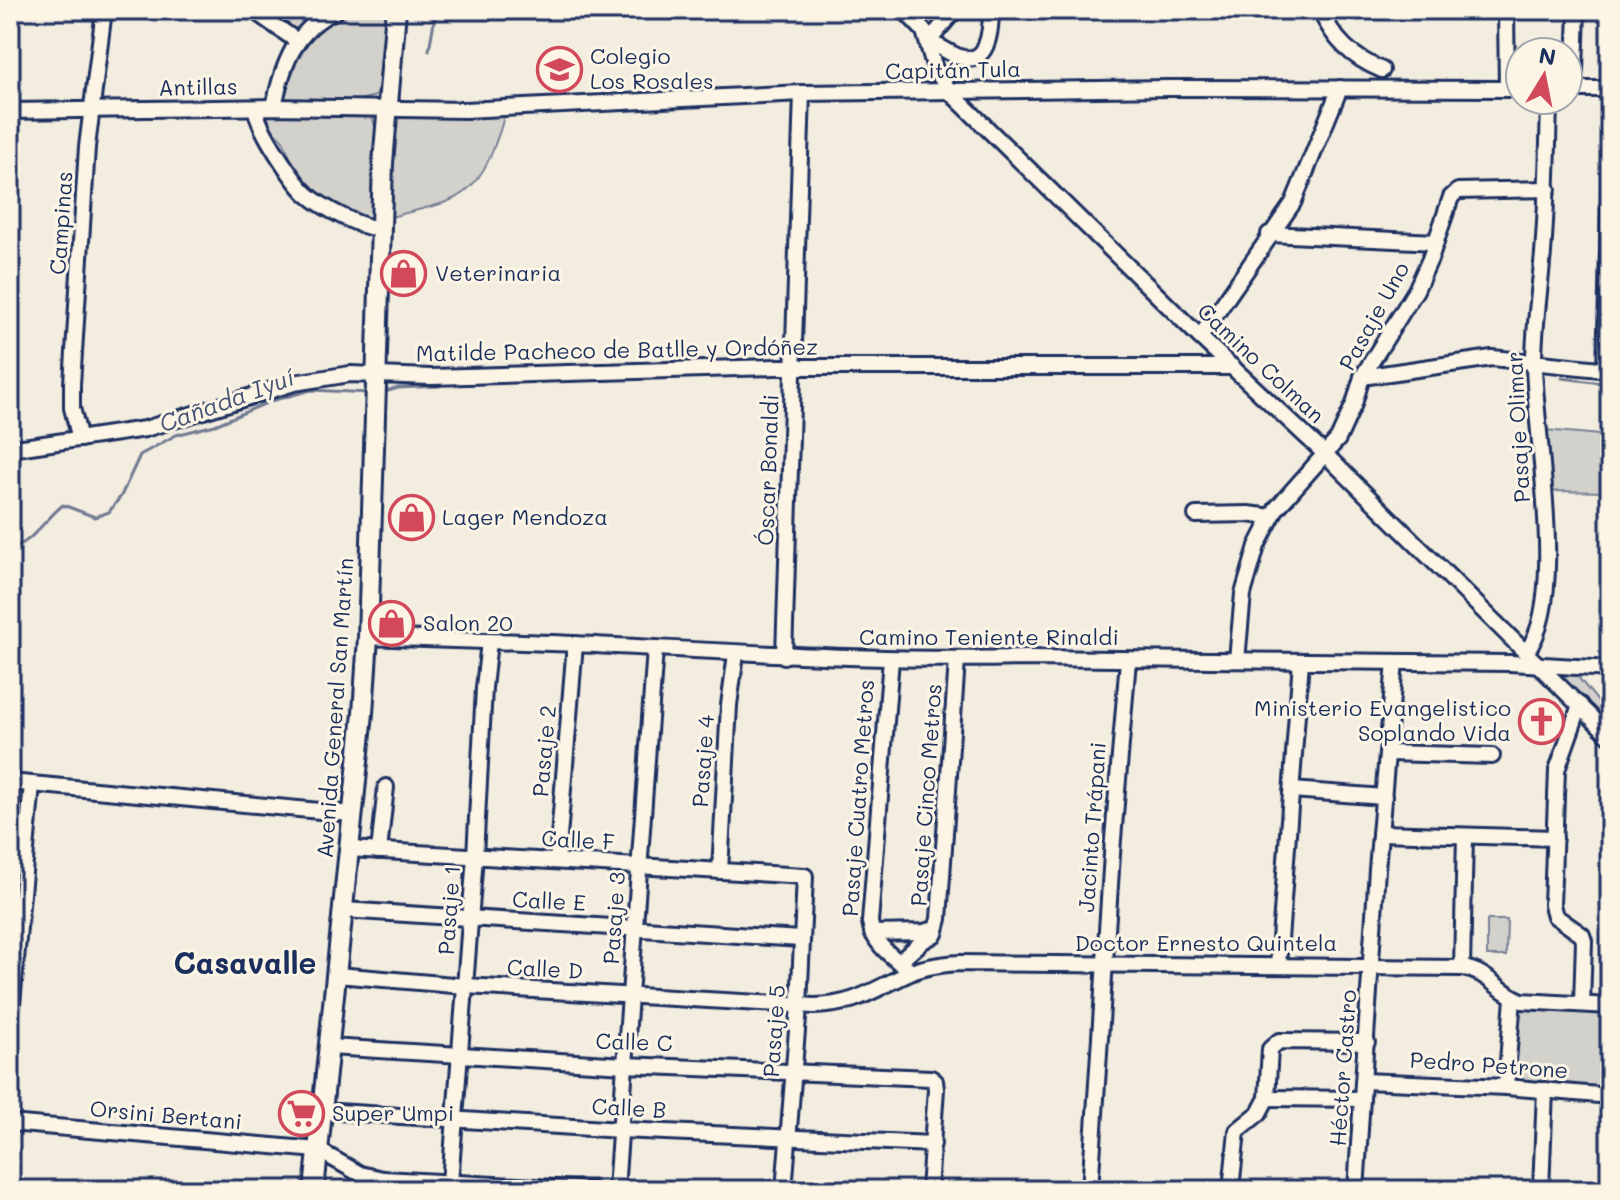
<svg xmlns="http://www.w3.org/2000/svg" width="1620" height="1200" font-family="Mali,sans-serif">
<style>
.green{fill:#d3d1cc;stroke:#778095;stroke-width:2}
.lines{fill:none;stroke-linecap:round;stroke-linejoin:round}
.stream{stroke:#707a91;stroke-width:3}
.minor-casing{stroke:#1b2f5e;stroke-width:20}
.major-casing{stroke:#1b2f5e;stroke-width:24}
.minor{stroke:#fcf5e5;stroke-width:14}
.major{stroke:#fcf5e5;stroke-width:18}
.labels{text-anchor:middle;stroke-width:6;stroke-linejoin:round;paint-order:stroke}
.poi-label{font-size:22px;fill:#1b2f5e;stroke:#fcf5e5;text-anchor:start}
.street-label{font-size:22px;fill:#1b2f5e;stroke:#fcf5e5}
.water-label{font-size:24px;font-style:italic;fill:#465478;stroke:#fcf5e5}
.district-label{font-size:30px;font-weight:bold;fill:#1b2f5e;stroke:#fcf5e5}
</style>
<rect width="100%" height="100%" fill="#f3ede0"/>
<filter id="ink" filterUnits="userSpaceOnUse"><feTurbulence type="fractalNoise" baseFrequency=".0125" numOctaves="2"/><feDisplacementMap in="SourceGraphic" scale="16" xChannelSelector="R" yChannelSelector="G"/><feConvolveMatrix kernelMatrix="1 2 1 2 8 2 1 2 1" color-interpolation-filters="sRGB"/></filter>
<g filter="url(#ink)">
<g class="green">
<path d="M266 10H313L311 19 300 29 289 28Z"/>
<path d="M349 10H382L385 14 378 91 376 96 354 101H285L282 91 302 42 338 15Z"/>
<path d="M261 113 371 115C382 133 375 198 374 222L372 224 307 191 295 170 283 140 264 122Z"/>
<path d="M504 113C503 126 497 138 493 150 470 208 440 202 388 218L392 123 397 117Z"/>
<path d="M1545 430 1610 436V492L1548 491Z"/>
<path d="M1573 671 1605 710 1610 703V728L1567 684 1565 677Z"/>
<path d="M1487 920H1507L1506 956H1487Z"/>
<path d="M1516 1007 1610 1011V1091L1513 1082Z"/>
</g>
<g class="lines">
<g class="stream">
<path d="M429 50 436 10"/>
<path d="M1562 378 1610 384"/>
<path d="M385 392 398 388 439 386"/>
<path d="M10 550C34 541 44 520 63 505L95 517 109 512 121 496 140 455 176 435 215 425 271 401 311 390 369 393"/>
</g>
<defs>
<g id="minor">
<path d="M253 10 297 41"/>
<path d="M904 10 924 31 935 69 950 92 1200 337 1325 454 1610 736"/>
<path d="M955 10 928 42C939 45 947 52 957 56 988 69 991 31 991 10"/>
<path d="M1320 10C1334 40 1351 57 1382 70"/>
<path d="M1506 10 1507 89"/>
<path d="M1575 71 1577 10"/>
<path d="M1568 89H1610"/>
<path d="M274 107C282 66 295 28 337 10"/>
<path d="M256 108C255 125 294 182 307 194 323 208 361 228 381 229"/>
<path d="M10 111 274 107 465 110 802 93 1170 88 1520 89"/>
<path d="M1269 234 1436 242"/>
<path d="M1200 337 1293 203 1340 88"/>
<path d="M1605 370 1610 171"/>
<path d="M1362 377 1492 358 1610 370"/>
<path d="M80 439 72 408V384L87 147 104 10"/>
<path d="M10 449 145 429 294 383 350 374 431 377 776 367H1233"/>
<path d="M1196 515 1248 514 1272 517"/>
<path d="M368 637C437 640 506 641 574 644 725 651 874 662 1024 658L1510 663 1610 669"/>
<path d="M1527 651C1568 598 1534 431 1534 362 1534 326 1540 289 1543 253 1547 202 1548 151 1549 100"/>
<path d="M784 656 802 93"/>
<path d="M891 659 870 922C873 945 893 957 911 972"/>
<path d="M1237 660 1243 594 1257 546 1276 509 1338 439 1354 404 1362 377 1416 290 1430 259 1451 197 1458 191 1548 189"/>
<path d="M1580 705 1557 770 1552 905 1555 916 1582 935 1584 941 1582 1004"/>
<path d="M1388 753 1492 756"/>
<path d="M10 782 352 814"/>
<path d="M1292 790 1384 797"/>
<path d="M1380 833 1555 838"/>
<path d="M349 849 805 876 799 1006 784 1190"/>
<path d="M379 851 386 787"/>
<path d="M557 861 575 644"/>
<path d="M720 871 729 705 736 654"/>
<path d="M343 910 801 939"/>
<path d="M872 933 924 932 935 929"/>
<path d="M899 962 923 941 935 934 939 919 957 660"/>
<path d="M1278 966 1301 661"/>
<path d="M1462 968 1465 836"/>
<path d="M337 975 465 986 814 1006C856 1005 874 989 910 973 925 966 943 964 960 963L1462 968C1488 971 1499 993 1522 1001L1610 1006"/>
<path d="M10 1026 32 784"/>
<path d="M329 1047 625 1065 931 1078 935 1081 936 1089 929 1190"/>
<path d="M1364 1081 1506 1087 1610 1096"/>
<path d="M1506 1087 1513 998"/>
<path d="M1267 1098 1362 1099"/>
<path d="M322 1111 621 1130 933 1144"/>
<path d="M10 1123 318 1150 360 1174 383 1179 592 1190"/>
<path d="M450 1183 475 856 484 688 489 641"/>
<path d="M616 1190 655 649"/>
<path d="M1090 1190 1113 839 1128 660"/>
<path d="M1231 1190 1237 1131 1259 1113 1267 1098 1270 1049 1279 1041 1367 1042"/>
<path d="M1356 1190 1377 869 1395 662"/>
<path d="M1541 1190 1545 1090"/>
</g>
<path id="major" d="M314 1190 363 713 368 637 383 163 396 10"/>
</defs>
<use href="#minor" class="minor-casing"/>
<use href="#major" class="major-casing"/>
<use href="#minor" class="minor"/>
<use href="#major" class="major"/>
</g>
</g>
<defs>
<symbol id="school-ring" viewBox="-11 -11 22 22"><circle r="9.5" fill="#fcf5e5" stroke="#d1495b" stroke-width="1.5"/><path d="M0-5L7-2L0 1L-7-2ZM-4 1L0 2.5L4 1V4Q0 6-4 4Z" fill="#d1495b"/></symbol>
<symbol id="shop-ring" viewBox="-11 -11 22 22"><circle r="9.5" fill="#fcf5e5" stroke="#d1495b" stroke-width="1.5"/><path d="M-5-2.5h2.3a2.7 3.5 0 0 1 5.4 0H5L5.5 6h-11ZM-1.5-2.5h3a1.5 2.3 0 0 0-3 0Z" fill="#d1495b"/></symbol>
<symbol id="church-ring" viewBox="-11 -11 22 22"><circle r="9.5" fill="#fcf5e5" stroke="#d1495b" stroke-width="1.5"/><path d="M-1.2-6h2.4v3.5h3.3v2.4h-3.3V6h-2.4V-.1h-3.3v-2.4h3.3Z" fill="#d1495b"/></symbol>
<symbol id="supermarket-ring" viewBox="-11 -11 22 22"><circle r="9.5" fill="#fcf5e5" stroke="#d1495b" stroke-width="1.5"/><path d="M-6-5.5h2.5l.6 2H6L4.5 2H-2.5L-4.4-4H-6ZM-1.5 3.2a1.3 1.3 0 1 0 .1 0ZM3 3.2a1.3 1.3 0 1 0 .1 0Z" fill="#d1495b"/></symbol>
</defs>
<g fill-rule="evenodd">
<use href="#school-ring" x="534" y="44" width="51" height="51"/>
<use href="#shop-ring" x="378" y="248" width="51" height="51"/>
<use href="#shop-ring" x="386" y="492" width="51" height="51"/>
<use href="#shop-ring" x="366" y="598" width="51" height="51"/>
<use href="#church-ring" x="1516" y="696" width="51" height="51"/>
<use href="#supermarket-ring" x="276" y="1088" width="51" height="51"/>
</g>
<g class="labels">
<g class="poi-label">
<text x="590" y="64">Colegio<tspan x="590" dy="25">Los Rosales</tspan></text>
<text x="435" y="281">Veterinaria</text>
<text x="442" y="525">Lager Mendoza</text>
<text x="423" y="631">Salon 20</text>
<text x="1511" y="716" text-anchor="end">Ministerio Evangelistico<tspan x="1511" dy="25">Soplando Vida</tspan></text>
<text x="332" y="1121">Super Umpi</text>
</g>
<g class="street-label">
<text transform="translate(953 70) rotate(-1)" y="8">Capitán Tula</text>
<text transform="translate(198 87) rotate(-1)" y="8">Antillas</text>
<text transform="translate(61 223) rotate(-86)" y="8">Campinas</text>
<text transform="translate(1374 316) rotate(-61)" y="8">Pasaje Uno</text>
<text transform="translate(617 350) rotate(-1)" y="8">Matilde Pacheco de Batlle y Ordóñez</text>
<text transform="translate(1261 363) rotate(43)" y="8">Camino Colman</text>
<text transform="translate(1518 427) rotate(-93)" y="8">Pasaje Olimar</text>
<text transform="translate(768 470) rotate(-88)" y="8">Óscar Bonaldi</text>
<text x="989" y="645">Camino Teniente Rinaldi</text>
<text transform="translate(335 708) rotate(-86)" y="8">Avenida General San Martín</text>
<text transform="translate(544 751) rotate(-85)" y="8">Pasaje 2</text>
<text transform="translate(703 761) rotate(-86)" y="8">Pasaje 4</text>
<text transform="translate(926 795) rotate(-86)" y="8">Pasaje Cinco Metros</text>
<text transform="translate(858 798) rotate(-86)" y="8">Pasaje Cuatro Metros</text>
<text transform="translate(1092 827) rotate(-86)" y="8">Jacinto Trápani</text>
<text transform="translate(578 840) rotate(3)" y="8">Calle F</text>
<text transform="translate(549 901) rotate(3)" y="8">Calle E</text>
<text transform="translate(449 910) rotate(-86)" y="8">Pasaje 1</text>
<text transform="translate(614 918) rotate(-86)" y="8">Pasaje 3</text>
<text x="1206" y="951">Doctor Ernesto Quintela</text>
<text transform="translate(545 969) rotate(3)" y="8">Calle D</text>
<text transform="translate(774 1031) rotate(-86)" y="8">Pasaje 5</text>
<text transform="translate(634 1042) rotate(2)" y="8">Calle C</text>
<text transform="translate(1489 1065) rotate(4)" y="8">Pedro Petrone</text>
<text transform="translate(1343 1068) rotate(-86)" y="8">Héctor Castro</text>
<text transform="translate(629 1108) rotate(3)" y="8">Calle B</text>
<text transform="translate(166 1115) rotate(5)" y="8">Orsini Bertani</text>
</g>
<g class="water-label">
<text transform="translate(227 401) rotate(-20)" y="8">Cañada Iyuí</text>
</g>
<g class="district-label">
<text x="245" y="974">Casavalle</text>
</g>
</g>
<rect width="1620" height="1200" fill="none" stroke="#fcf5e5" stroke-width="40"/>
<rect x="20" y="20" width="1580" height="1160" fill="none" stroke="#1b2f5e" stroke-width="3" filter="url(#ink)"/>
<g transform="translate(1544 76) rotate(10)"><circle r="38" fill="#fcf5e5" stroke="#a2a6af" stroke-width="2"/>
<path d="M0-6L14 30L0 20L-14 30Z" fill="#d1495b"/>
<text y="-12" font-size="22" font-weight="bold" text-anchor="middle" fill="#1b2f5e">N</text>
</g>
</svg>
